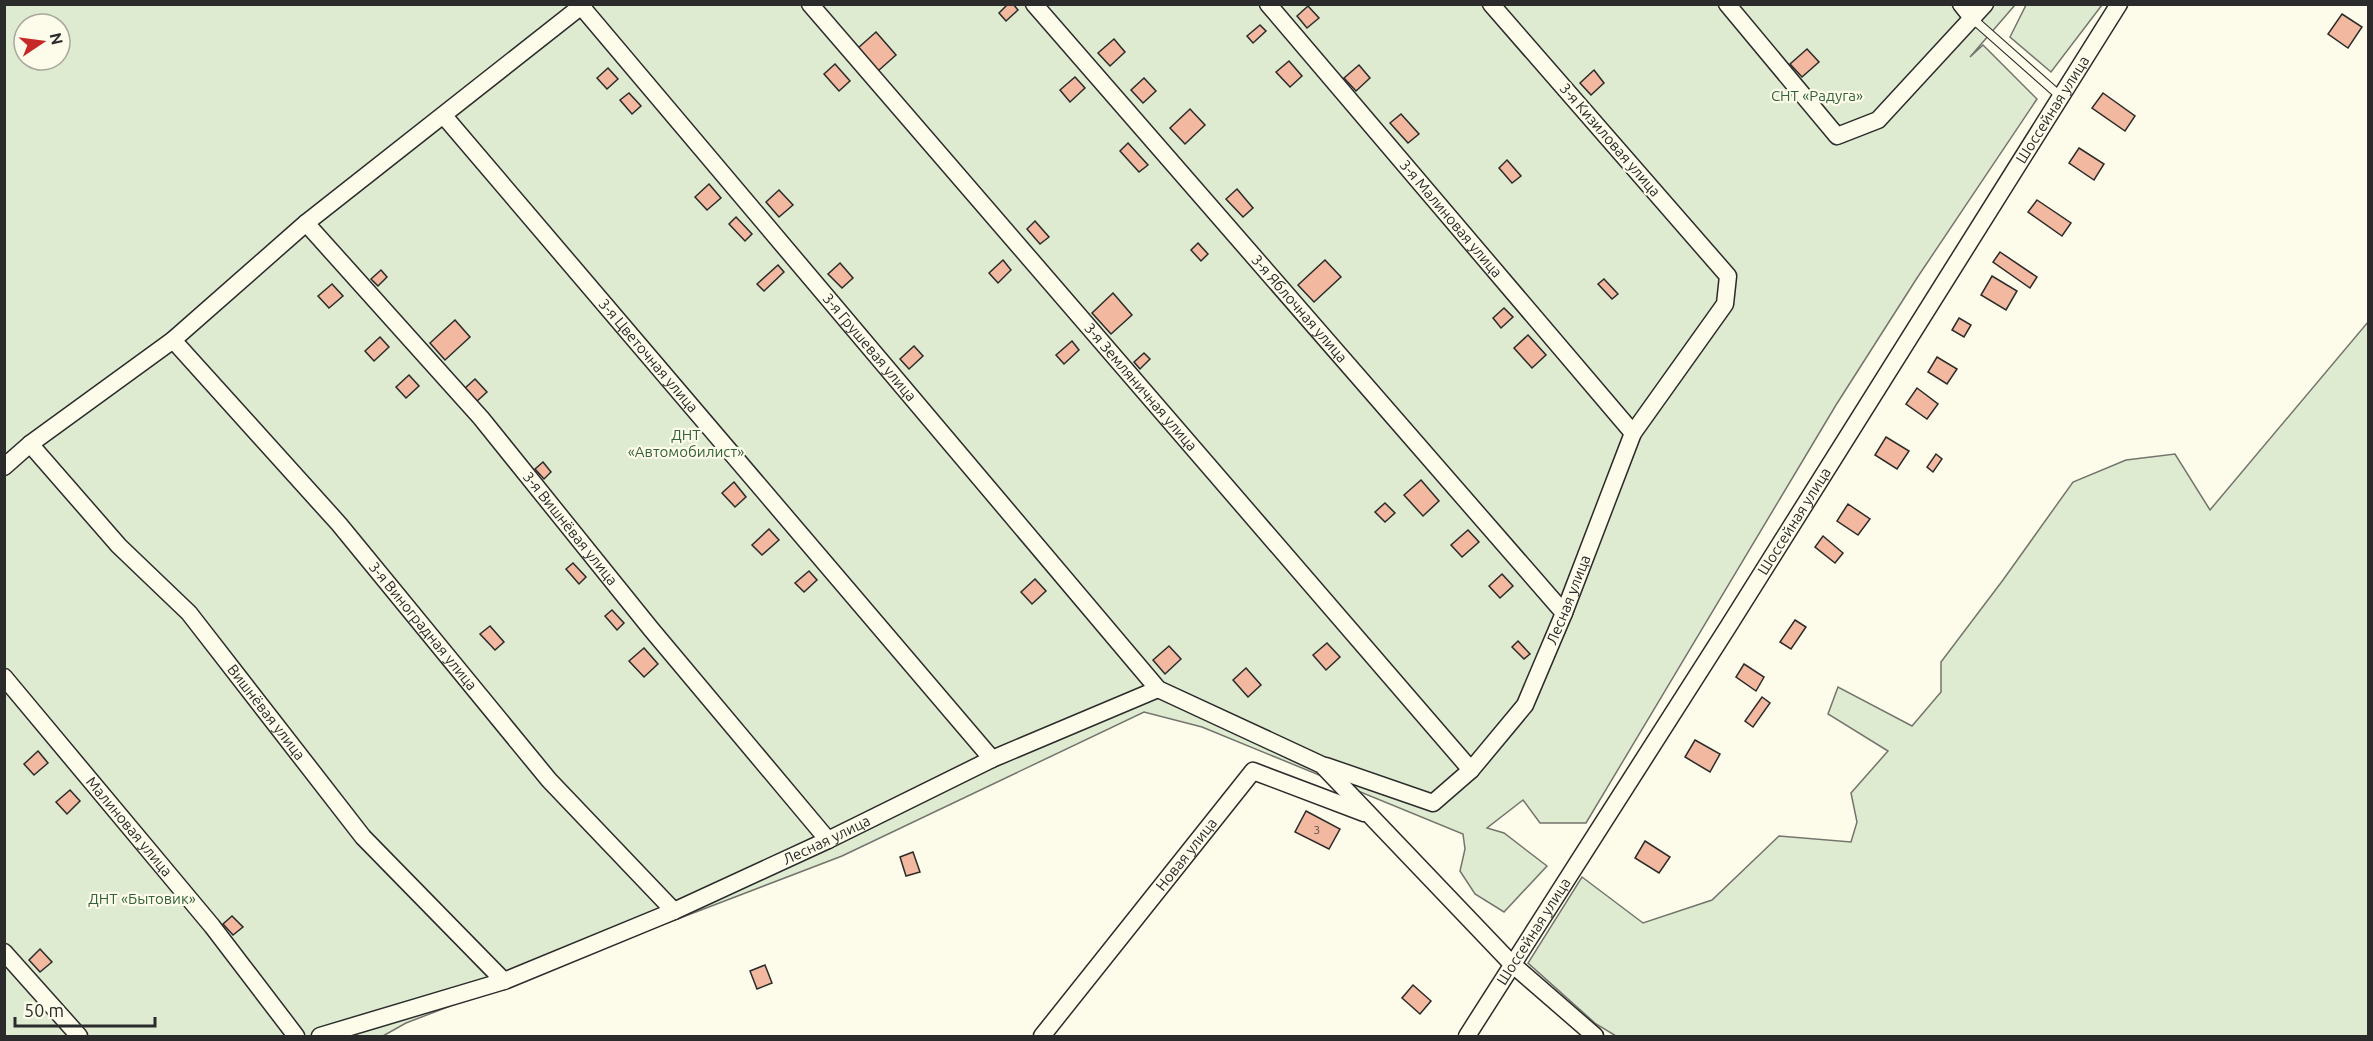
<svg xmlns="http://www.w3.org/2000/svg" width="2373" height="1041" font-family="Ubuntu,sans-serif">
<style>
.green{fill:#deebd1;stroke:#74746e;stroke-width:1.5;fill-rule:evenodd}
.building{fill:#f2b8a0;stroke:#2b2b2b;stroke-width:1.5}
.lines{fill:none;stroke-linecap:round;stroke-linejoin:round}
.lane-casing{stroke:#2b2b2b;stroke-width:10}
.street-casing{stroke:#2b2b2b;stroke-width:19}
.lane{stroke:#fdfbea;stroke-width:8}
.street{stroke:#fdfbea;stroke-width:16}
.labels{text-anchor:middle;stroke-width:4.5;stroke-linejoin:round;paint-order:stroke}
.number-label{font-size:12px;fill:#5d4e48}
.park-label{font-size:15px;fill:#34623c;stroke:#fdfbea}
.street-label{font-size:15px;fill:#2b2b2b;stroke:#fdfbea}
</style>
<rect width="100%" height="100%" fill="#fdfbea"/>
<g class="green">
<path d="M5 5H2015L1970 57 1983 45 2037 99 1917 278 1836 405 1586 823H1540L1523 800 1487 828 1504 833 1547 866 1504 912 1475 894 1460 871 1465 849 1463 834 1202 727 1144 712 842 856 406 1023 383 1036H5ZM24 24H60V60H24Z"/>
<path d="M2026 5V4L2102 5 2051 72 2010 37Z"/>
<path d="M2368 322V1036H1616L1596 1024 1528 963 1582 877 1643 923 1712 900 1779 836 1851 842 1857 822 1851 793 1888 751 1828 714 1838 687 1912 726 1941 692V662L2003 580 2073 482 2126 460 2175 454 2210 510Z"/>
</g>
<g class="building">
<path d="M1008 4H1013L1018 10 1006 21 999 13Z"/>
<path d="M1308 6 1319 18 1307 28 1297 16Z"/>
<path d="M2342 14 2362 27 2348 48 2328 34Z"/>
<path d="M1260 25 1266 31 1253 43 1247 36Z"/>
<path d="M876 32 896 55 878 71 858 48Z"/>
<path d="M1114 39 1125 52 1110 66 1098 53Z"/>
<path d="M1807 49 1819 62 1802 77 1790 64Z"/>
<path d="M1289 61 1302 76 1290 87 1276 72Z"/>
<path d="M835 64 850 81 839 91 824 74Z"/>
<path d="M1359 65 1370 78 1356 91 1344 78Z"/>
<path d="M608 68 618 79 607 89 597 78Z"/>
<path d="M1594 70 1604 83 1591 95 1580 83Z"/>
<path d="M1075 77 1085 88 1070 102 1060 90Z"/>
<path d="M1144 78 1156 91 1143 103 1131 90Z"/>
<path d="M629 93 641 106 632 114 620 100Z"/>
<path d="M2103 93 2135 116 2125 131 2092 108Z"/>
<path d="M1190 109 1205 125 1185 144 1170 128Z"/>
<path d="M1401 114 1419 134 1408 143 1390 123Z"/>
<path d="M1128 143 1148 165 1139 172 1120 151Z"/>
<path d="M2079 148 2104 164 2094 180 2069 163Z"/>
<path d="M1507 160 1521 176 1512 183 1499 168Z"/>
<path d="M709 184 721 198 707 210 695 197Z"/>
<path d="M1237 189 1253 208 1243 217 1226 199Z"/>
<path d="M779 190 793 205 779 217 766 202Z"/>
<path d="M2037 200 2071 223 2062 236 2028 212Z"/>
<path d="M736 217 752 234 745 241 729 224Z"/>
<path d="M1035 221 1049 237 1040 244 1027 229Z"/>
<path d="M1198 243 1208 254 1201 261 1191 250Z"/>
<path d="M2000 252 2037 277 2030 288 1993 262Z"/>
<path d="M1003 260 1011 270 998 283 989 273Z"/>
<path d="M1325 260 1341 277 1314 302 1298 285Z"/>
<path d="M840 263 853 278 842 288 828 274Z"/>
<path d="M778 265 784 272 764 291 757 284Z"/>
<path d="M381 270 387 277 378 286 371 279Z"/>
<path d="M1992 276 2017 291 2006 310 1981 295Z"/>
<path d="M1604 279 1618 294 1612 299 1598 284Z"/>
<path d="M332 284 343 296 329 308 318 296Z"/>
<path d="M1113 293 1132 315 1111 334 1092 313Z"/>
<path d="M1504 308 1513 317 1501 328 1493 318Z"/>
<path d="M1959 318 1971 325 1964 337 1952 330Z"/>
<path d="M455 320 470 337 445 360 430 343Z"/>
<path d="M1528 335 1546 355 1532 368 1514 348Z"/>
<path d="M380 337 389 347 374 361 365 351Z"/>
<path d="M1072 341 1079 350 1064 364 1056 355Z"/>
<path d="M914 346 923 356 909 369 900 359Z"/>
<path d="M1144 353 1150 359 1140 369 1134 362Z"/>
<path d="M1937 357 1957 369 1947 384 1928 372Z"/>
<path d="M409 375 419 386 406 398 396 387Z"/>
<path d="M475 379 487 392 476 402 464 389Z"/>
<path d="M1917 388 1938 404 1927 419 1906 404Z"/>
<path d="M1886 437 1909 451 1897 469 1875 455Z"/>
<path d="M1936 454 1942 459 1933 472 1927 467Z"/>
<path d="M543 462 551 472 544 479 535 469Z"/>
<path d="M1421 480 1439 501 1423 516 1404 495Z"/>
<path d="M734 482 746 497 735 507 722 493Z"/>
<path d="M1385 503 1395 513 1385 522 1375 512Z"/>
<path d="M1848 504 1870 519 1858 535 1837 521Z"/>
<path d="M769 529 779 540 762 555 752 545Z"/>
<path d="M1468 530 1479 542 1462 557 1451 545Z"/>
<path d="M1823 536 1843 553 1835 563 1815 547Z"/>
<path d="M573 563 586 577 579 584 566 569Z"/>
<path d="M809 571 817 580 804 592 795 583Z"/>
<path d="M1502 574 1513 586 1500 598 1489 586Z"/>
<path d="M1035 579 1046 591 1032 604 1021 592Z"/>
<path d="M612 610 624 623 617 630 605 616Z"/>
<path d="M1795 620 1806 627 1791 649 1780 642Z"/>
<path d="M490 626 504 642 495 650 480 634Z"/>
<path d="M1518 641 1530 654 1524 659 1512 647Z"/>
<path d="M1327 643 1340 657 1326 670 1313 655Z"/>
<path d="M1169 646 1181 659 1165 674 1153 660Z"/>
<path d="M644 648 658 664 644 677 629 661Z"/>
<path d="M1744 664 1764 677 1756 691 1736 677Z"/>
<path d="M1246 668 1261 685 1248 697 1233 680Z"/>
<path d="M1762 697 1770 703 1753 727 1745 721Z"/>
<path d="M1695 740 1720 754 1710 772 1685 757Z"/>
<path d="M38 751 48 763 34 775 24 764Z"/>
<path d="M70 790 80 801 67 814 56 802Z"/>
<path d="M1306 811 1340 829 1329 849 1295 832Z"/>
<path d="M1645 841 1670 857 1659 873 1635 858Z"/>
<path d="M913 852 920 872 906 876 900 857Z"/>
<path d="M232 916 243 927 233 935 223 924Z"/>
<path d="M40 949 52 962 40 972 29 960Z"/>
<path d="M765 965 772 983 757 989 750 971Z"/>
<path d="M1413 985 1431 1001 1420 1014 1402 998Z"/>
</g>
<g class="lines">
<defs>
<path id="lane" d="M1973 19 2060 96"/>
<g id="street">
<path id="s1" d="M810 4 1471 770"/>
<path id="s2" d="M1034 4 1564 613"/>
<path id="s3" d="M1268 4 1633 433"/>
<path d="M1727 4 1837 136 1878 120 1985 4"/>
<path d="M1961 4 1973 19"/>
<path id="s4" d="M581 6 1158 689 1322 765 1512 964 1595 1036"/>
<path id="s5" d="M444 116 992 759"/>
<path id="s6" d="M306 223 481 418 651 629 828 840"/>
<path id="s7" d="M173 340 339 524 549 780 674 911"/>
<path id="s8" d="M30 444 119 546 189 613 363 837 504 981"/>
<path d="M4 467 30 444 173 340 306 223 584 4"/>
<path id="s9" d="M4 677 212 926 296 1036"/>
<path id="s10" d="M1326 766 1433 803 1471 770 1525 705 1564 613 1633 433 1725 304 1728 276 1491 4"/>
<path d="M4 952 79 1036"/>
<path id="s11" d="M320 1036 504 981 674 911 828 840 992 759 1158 689"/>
<path id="s12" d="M1042 1036 1253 771 1364 813"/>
<path id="s13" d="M1467 1036 1728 627 2119 4"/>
</g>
</defs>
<use href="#lane" class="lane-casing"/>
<use href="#street" class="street-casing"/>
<use href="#lane" class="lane"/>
<use href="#street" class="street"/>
</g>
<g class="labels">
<g class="number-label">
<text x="1317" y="834">3</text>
</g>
<g class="park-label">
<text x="1817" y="101">СНТ «Радуга»</text>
<text x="686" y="440">ДНТ<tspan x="686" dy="17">«Автомобилист»</tspan></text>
<text x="142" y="904">ДНТ «Бытовик»</text>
</g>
<g class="street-label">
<text dy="5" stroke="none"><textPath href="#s13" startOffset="1096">Шоссейная улица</textPath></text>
<text transform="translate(1610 140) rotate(49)" y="5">3-я Кизиловая улица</text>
<text dy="5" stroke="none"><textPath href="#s3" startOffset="282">3-я Малиновая улица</textPath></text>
<text dy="5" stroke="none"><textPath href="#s2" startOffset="404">3-я Яблочная улица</textPath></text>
<text dy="5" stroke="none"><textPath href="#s4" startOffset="447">3-я Грушевая улица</textPath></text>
<text dy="5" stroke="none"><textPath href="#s5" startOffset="315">3-я Цветочная улица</textPath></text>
<text dy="5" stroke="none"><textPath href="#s1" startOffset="506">3-я Земляничная улица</textPath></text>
<text dy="5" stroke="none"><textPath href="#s13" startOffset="610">Шоссейная улица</textPath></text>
<text dy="5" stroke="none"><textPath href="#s6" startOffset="404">3-я Вишнёвая улица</textPath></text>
<text dy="5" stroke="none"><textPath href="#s10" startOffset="362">Лесная улица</textPath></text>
<text dy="5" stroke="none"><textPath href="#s7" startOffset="380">3-я Виноградная улица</textPath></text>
<text dy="5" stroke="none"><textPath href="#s8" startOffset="358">Вишнёвая улица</textPath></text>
<text dy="5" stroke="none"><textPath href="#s9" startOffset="195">Малиновая улица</textPath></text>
<text dy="5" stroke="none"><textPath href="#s11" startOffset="544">Лесная улица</textPath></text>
<text dy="5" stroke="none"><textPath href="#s12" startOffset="232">Новая улица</textPath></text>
<text dy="5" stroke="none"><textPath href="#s13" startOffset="124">Шоссейная улица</textPath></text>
</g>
</g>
<rect width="2373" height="1041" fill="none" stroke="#2b2b2b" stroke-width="12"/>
<g transform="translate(42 42) rotate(77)"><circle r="28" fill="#fdfbea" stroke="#a9a89e" stroke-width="1.5"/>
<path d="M0-4.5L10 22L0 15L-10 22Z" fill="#c62828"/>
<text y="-9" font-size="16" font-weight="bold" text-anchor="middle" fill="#2b2b2b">N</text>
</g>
<path d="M15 1017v9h140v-9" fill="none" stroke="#2b2b2b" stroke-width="3"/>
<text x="24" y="1017" font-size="18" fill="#2b2b2b" stroke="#fdfbea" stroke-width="4.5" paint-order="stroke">50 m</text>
</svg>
